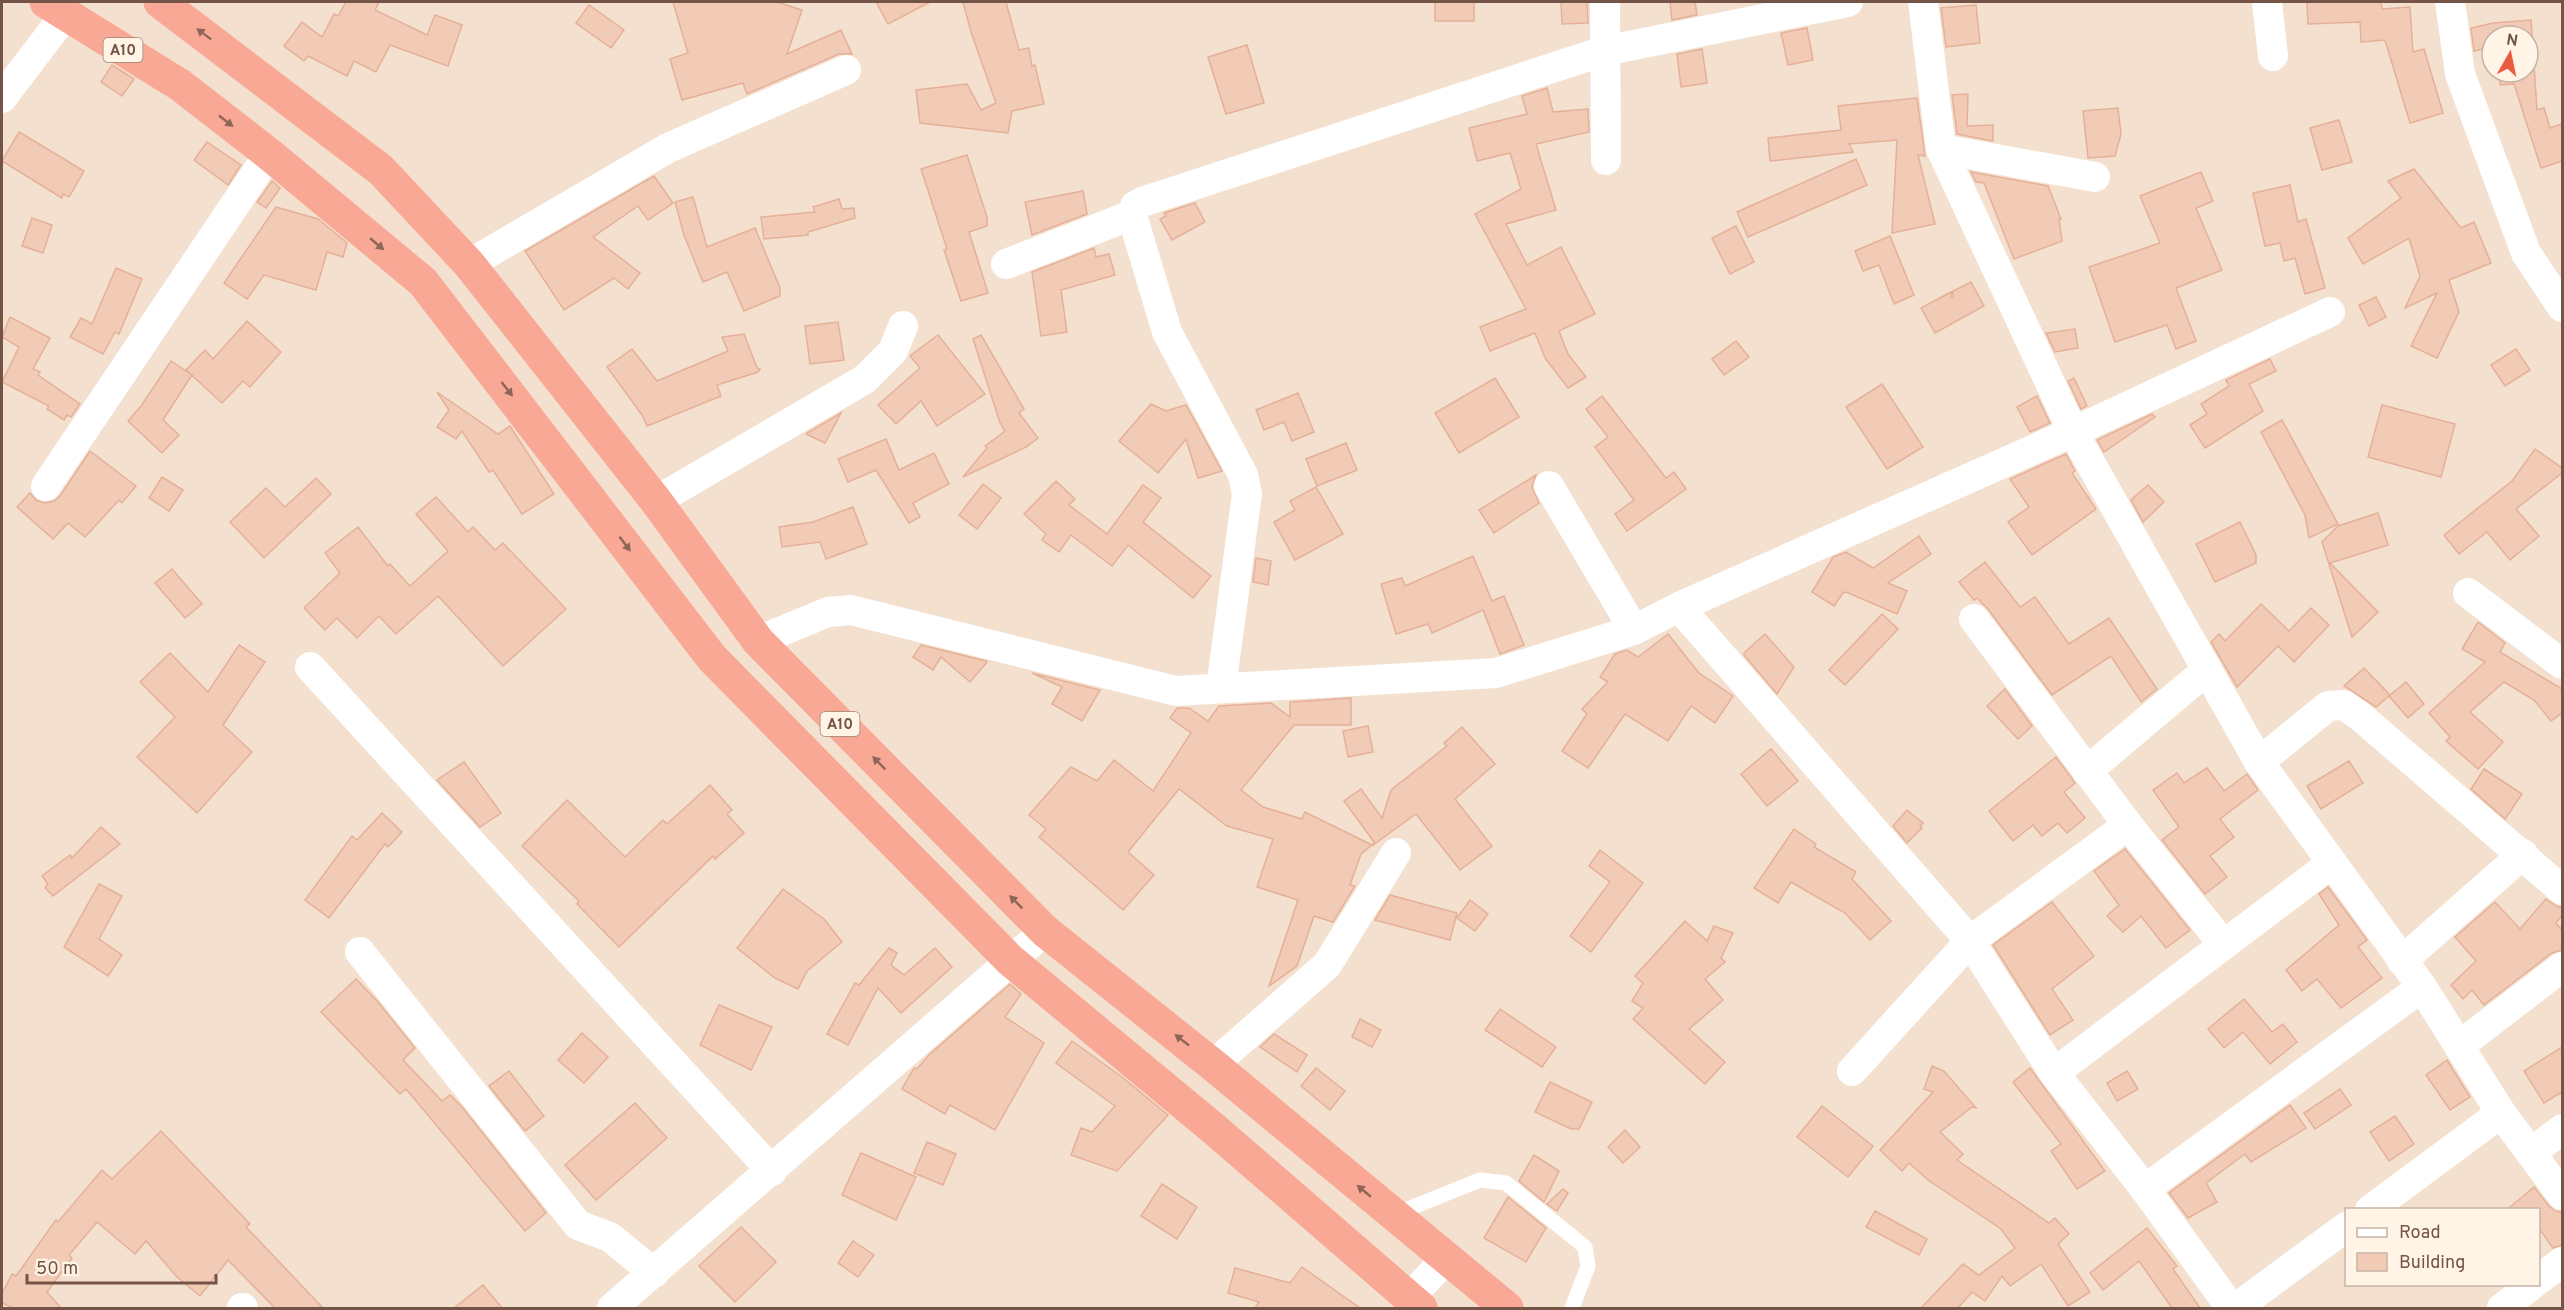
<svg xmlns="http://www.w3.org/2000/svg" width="2564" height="1310" font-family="Overpass,sans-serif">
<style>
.residential{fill:#f4e0ce;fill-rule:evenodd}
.building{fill:#f2cbb7;stroke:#e5b097;stroke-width:1.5}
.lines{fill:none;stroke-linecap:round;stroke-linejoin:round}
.lane{stroke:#fff;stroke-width:15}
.street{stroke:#fff;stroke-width:30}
.highway{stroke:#f8a895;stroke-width:33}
.oneway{fill:#8e6557}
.labels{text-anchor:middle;stroke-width:4.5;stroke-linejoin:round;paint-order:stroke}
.shield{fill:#fff4e6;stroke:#9d8477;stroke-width:1.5}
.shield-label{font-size:15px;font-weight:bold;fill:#735447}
</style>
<rect width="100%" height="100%" fill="#fcefe0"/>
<path class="residential" d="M2 2H2562V1308H2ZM2492 36H2528V72H2492ZM2346 1210H2538V1284H2346Z"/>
<g class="building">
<path d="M346 2H379L375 10 427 35 435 15 462 25 448 66 390 45 376 72 354 61 347 76 308 56 304 61 284 46 302 22 322 37 334 14 338 16Z"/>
<path d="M673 2H777L802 10 787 54 841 30 852 54H839L747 94 743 83 682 100 670 59 688 53Z"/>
<path d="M876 2H930L888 24Z"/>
<path d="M963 2H1006L1019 50 1029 48 1032 66 1035 65 1044 104 1012 111 1008 133 920 123 916 90 967 84 981 110 996 103 971 32Z"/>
<rect x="1435" y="2" width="39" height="19"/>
<path d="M1561 2H1587L1588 23 1562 24Z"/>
<path d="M1670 2H1695L1697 15 1672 20Z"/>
<path d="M2307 2H2381L2382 9 2410 7 2413 52 2424 49 2443 113 2410 123 2385 40 2361 42 2360 22 2308 24Z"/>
<path d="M589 5 624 30 611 48 576 23Z"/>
<path d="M1976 5 1980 43 1946 47 1941 8Z"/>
<path d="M2531 20 2537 110 2544 108 2550 128 2562 124V161L2541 168 2514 84 2500 85 2499 72H2528V36H2492V47L2474 51 2471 28 2493 23Z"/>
<path d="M1807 28 1813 60 1788 65 1781 33Z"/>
<path d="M1247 45 1264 103 1226 114 1208 57Z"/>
<path d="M1702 49 1707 83 1681 87 1677 54Z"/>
<path d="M112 65 134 79 122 96 101 82Z"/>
<path d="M1547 88 1553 112 1588 109 1589 132 1536 144 1556 210 1506 224 1527 265 1561 247 1595 314 1559 331 1568 354 1586 377 1568 388 1545 358 1535 333 1490 351 1480 327 1526 309 1475 214 1521 189 1510 153 1477 161 1469 128 1527 114 1522 96Z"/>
<path d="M1968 94 1967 126 1993 125V141L1957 134 1952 95Z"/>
<path d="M1917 98 1925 156 1918 155 1935 224 1892 233 1897 140 1849 144 1853 152 1770 161 1768 138 1841 130 1838 106Z"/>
<path d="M2118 108 2121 134 2115 156 2088 158 2083 111Z"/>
<path d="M2339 120 2352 162 2322 170 2310 128Z"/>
<path d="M19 132 84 171 69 197 63 194 62 198 2 161Z"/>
<path d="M207 142 241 165 228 185 194 160Z"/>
<path d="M967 155 987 217V226L969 232 988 293 961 301 944 250 947 249 921 169Z"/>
<path d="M1856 159 1867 185 1748 237 1737 212Z"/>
<path d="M2414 169 2461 228 2474 222 2491 263 2449 280 2459 312 2437 358 2411 346 2437 293 2405 308 2420 276 2409 238 2363 264 2348 238 2401 198 2388 181Z"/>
<path d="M1971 172 2048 186 2061 219H2059L2062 241 2014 259 1984 183 1976 182Z"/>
<path d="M2201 172 2213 201 2196 208 2222 270 2176 288 2196 341 2176 349 2167 325 2115 342 2089 267 2160 243 2140 196Z"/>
<path d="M654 176 673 203 648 220 638 206 593 237 640 273 628 289 614 278 564 310 525 251Z"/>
<path d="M272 181 280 188 266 208 257 202Z"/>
<path d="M2290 185 2298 222 2306 219 2325 288 2305 294 2295 258 2284 261 2280 243 2265 246 2253 193Z"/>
<path d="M1083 191 1087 214 1032 235 1025 202Z"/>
<path d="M693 197 707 247 755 228 780 288V296L744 311 727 272 703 282 684 235 675 202Z"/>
<path d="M839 199 842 209 854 208 855 218 808 232V235L764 239 761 217 815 212 813 207Z"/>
<path d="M1195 203 1205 222 1172 240 1160 219 1166 216 1164 213Z"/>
<path d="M276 207 318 219 347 243 343 257 327 252 316 290 264 275 247 299 224 283Z"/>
<path d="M32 218 52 225 43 253 22 246Z"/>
<path d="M1736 226 1754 262 1730 274 1712 238Z"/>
<path d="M1890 236 1914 295 1894 304 1879 265 1863 271 1855 251Z"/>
<path d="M1094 248 1096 257 1109 254 1115 275 1061 290 1067 332 1041 336 1032 272Z"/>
<path d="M116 268 142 279 119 334 115 332 103 354 70 337 81 318 92 324Z"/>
<path d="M1971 282 1984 306 1935 333 1921 308 1951 292 1952 298 1953 291Z"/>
<path d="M2376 297 2386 317 2369 326 2359 305Z"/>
<path d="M10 317 50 338 33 369 40 372 38 375 80 404 71 417 67 415 64 420 47 409 49 406 2 382 19 347 2 337Z"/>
<path d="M247 321 281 352 250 387 243 381 222 403 186 370 205 350 213 359Z"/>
<path d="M838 322 844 360 810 364 805 326Z"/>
<path d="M2075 329 2078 348 2055 352 2046 333Z"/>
<path d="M744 334 757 368 760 369 758 372 717 385 721 396 647 426 642 415 607 367 632 349 657 381 728 351 722 337Z"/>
<path d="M938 335 985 394 937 426 921 401 896 424 878 405 920 368 910 356Z"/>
<path d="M981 335 1024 409 1019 413 1038 438 1026 447 963 477 987 448 985 446 1005 431 1000 423 973 339Z"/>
<path d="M1736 341 1749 357 1724 375 1712 359Z"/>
<path d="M2516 349 2530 370 2505 386 2491 365Z"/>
<path d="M2270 359 2276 371 2249 384 2263 411 2205 448 2190 425 2207 414 2201 404 2229 386 2226 380Z"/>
<path d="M171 361 192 375 163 420 179 435 162 453 128 421 141 406Z"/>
<path d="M1495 378 1519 417 1459 453 1435 413Z"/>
<path d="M2074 378 2087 406 2081 409 2068 381Z"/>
<path d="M1882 384 1923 447 1887 469 1846 407Z"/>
<path d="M437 392 498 434 510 426 554 494 522 514 493 470 489 472 462 431 456 439 437 427 449 410Z"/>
<path d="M1298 393 1314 432 1292 441 1284 422 1264 430 1256 410Z"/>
<path d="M1602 396 1666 478 1674 472 1686 489 1627 531 1615 514 1634 500 1595 447 1608 437 1586 409Z"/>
<path d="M2037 396 2050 423 2030 432 2017 407Z"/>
<path d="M1151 404 1166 411 1186 405 1222 471 1198 478 1186 439 1158 473 1119 441Z"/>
<path d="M2382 405 2455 424 2441 477 2368 457Z"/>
<path d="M841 413 825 443 806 434 807 433Z"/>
<path d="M2152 414 2155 417 2104 452 2097 440Z"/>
<path d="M2282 420 2338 524 2309 538 2305 515 2261 432Z"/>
<path d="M886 439 899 470 934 453 949 484 913 503 920 517 909 523 876 470 848 482 838 459Z"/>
<path d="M1346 443 1357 470 1317 486 1306 459Z"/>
<path d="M2535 449 2562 468V473L2516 509 2539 536 2510 560 2487 532 2459 554 2444 535 2512 481Z"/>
<path d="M90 451 136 486 122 503 119 500 85 537 68 523 53 539 17 507 30 493 36 500 44 503 54 501 60 496Z"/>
<path d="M2066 454 2075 471 2072 473 2096 509 2032 555 2008 522 2029 507 2010 479Z"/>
<path d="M1536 475 1532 487 1539 503 1494 533 1479 510Z"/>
<path d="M162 477 183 490 169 511 149 498Z"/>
<path d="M316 478 331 494 264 558 230 522 266 488 285 507Z"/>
<path d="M1056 481 1075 499 1069 505 1107 534 1143 485 1161 498 1143 522 1211 576 1193 598 1128 545 1112 566 1071 535 1059 552 1042 540 1046 534 1024 514Z"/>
<path d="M983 484 1001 498 977 529 959 515Z"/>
<path d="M2148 485 2164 502 2143 522 2131 500Z"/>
<path d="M1316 487 1343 534 1295 560 1274 522 1295 510 1290 501Z"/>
<path d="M436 497 468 532 473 527 495 550 503 543 566 609 503 666 438 596 396 634 379 616 357 638 337 618 325 630 304 608 340 573 325 553 358 527 388 566 390 564 410 586 448 551 416 514Z"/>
<path d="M853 507 867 544 826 559 820 542 782 547 779 527 813 522Z"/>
<path d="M2378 513 2388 545 2330 563 2378 612 2352 637 2322 542 2338 526Z"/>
<path d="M2240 522 2256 555V563L2215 582 2196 544Z"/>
<path d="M1919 536 1931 554 1888 583 1907 591 1897 614 1846 592 1843 593 1834 606 1812 592 1833 557 1846 552 1873 568Z"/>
<path d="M1473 556 1492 601 1504 596 1524 645 1500 654 1483 610 1432 633 1428 624 1396 634 1381 584 1402 578 1405 586Z"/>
<path d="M1256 558 1271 561 1268 585 1253 582Z"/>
<path d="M1985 562 2020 607 2035 597 2069 644 2109 618 2157 689 2141 702 2111 656 2052 695 1988 609 1977 598 1974 600 1959 582Z"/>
<path d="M172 569 202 604 185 618 155 583Z"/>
<path d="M2261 604 2289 631 2311 608 2329 625 2294 662 2278 646 2237 687 2211 642 2219 634 2225 641Z"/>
<path d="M1882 614 1898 629 1845 685 1829 670Z"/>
<path d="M2478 622 2505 643 2500 652 2562 689V713L2551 721 2534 700 2504 682 2470 712 2503 742 2478 769 2446 741 2450 737 2429 713 2485 662 2462 649Z"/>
<path d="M1668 634 1699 673 1733 696 1715 723 1691 706 1668 741 1625 714 1588 768 1562 751 1587 714 1582 709 1608 682 1600 677 1615 654 1627 650 1638 657Z"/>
<path d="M1765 634 1794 667 1777 694 1744 655V653Z"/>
<path d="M239 645 265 662 223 725 252 752 197 813 137 757 175 717 140 682 170 653 208 692Z"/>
<path d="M921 645 986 661 987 662 970 682 941 657 933 670 913 657Z"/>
<path d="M2364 668 2390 695 2376 707 2344 686Z"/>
<path d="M1032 673 1100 690 1082 721 1052 704 1062 687Z"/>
<path d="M2406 682 2424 704 2408 718 2389 696Z"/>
<path d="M2005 689 2032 726 2018 739 1987 706Z"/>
<path d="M1351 698V725H1294L1241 790 1263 807 1302 819 1305 812 1372 845 1361 854 1350 885 1355 886 1333 922 1314 916 1297 966 1269 986 1298 900 1257 887 1273 839 1227 826 1179 789 1128 852 1154 875 1123 910 1039 837 1046 829 1029 815 1071 767 1097 781 1114 760 1153 791 1191 733 1170 718 1177 708H1189L1208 721 1219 706 1271 703 1290 717V702Z"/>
<path d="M1368 726 1373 752 1348 757 1343 731Z"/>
<path d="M1462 727 1495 764 1455 799 1492 846 1460 870 1416 814 1373 845 1374 842 1344 801 1361 789 1382 818 1391 790 1447 746 1444 743Z"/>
<path d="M1771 749 1798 781 1767 806 1741 774Z"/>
<path d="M2056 757 2075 783 2064 792 2085 818 2067 833 2058 823 2042 836 2033 825 2013 841 1989 811Z"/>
<path d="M2349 761 2363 783 2321 809 2307 786Z"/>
<path d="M464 762 501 813 480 827 437 780Z"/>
<path d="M2207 768 2224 791 2247 774 2258 790 2220 819 2234 837 2210 856 2227 877 2205 894 2162 840 2179 827 2153 790 2177 773 2184 783Z"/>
<path d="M2484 769 2522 794 2505 819 2471 789Z"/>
<path d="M710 785 732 810 727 814 744 833 715 859 713 856 619 947 577 904 579 901 522 846 567 800 625 857 663 820 667 824Z"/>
<path d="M1907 810 1923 823 1920 826 1922 828 1907 843 1893 826Z"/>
<path d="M382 813 402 832 388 847 385 844 329 918 305 900 352 836 357 840Z"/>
<path d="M101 827 120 844 53 896 45 888 48 884 42 876 70 855 72 858Z"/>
<path d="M1794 829 1816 844 1814 847 1856 872 1852 879 1891 921 1870 940 1845 913 1791 882 1778 903 1754 888Z"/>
<path d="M2125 849 2190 930 2166 948 2141 916 2123 932 2107 916 2119 905 2094 871Z"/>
<path d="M1600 850 1643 883 1591 952 1570 936 1610 882 1589 866Z"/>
<path d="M99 884 122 896 99 939 122 955 108 976 64 947Z"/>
<path d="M2328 887 2367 940 2358 947 2382 978 2341 1008 2317 979 2302 991 2286 970 2339 925 2319 894Z"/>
<path d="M783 889 824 919 842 942 807 971 798 989 775 978 737 948Z"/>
<path d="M1390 895 1457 913 1450 940 1375 920Z"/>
<path d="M2546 899 2558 907H2562V915L2556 923 2562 930V950L2552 953 2484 1005 2472 990 2463 999 2451 985 2476 961 2455 937 2495 902 2520 929Z"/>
<path d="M1470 900 1488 914 1475 931 1457 918Z"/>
<path d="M2052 902 2094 956 2052 989 2073 1020 2050 1035 1993 945Z"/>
<path d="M1685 921 1707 941 1714 926 1733 933 1721 958 1725 962 1705 979 1723 1000 1689 1029 1725 1062 1705 1084 1633 1019 1643 1008 1632 1001 1643 983 1635 976Z"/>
<path d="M889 948 897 953 891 965 904 975 935 948 952 967 901 1013 878 988 848 1045 827 1034 855 983 859 985Z"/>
<path d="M356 979 378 1002 415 1048 403 1060 442 1101 450 1095 462 1107 546 1213 525 1231 406 1089 400 1094 321 1012Z"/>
<path d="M1010 984 1021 994 1005 1017 1044 1043 995 1130 950 1105 945 1114 902 1089 914 1068 917 1069 930 1054Z"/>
<path d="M2244 999 2272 1032 2283 1024 2297 1042 2270 1064 2243 1032 2224 1048 2208 1029Z"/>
<path d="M719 1005 772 1027 751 1070 700 1045Z"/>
<path d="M1500 1009 1556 1047 1542 1067 1485 1030Z"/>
<path d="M1360 1019 1381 1030 1372 1047 1352 1037Z"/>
<path d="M582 1033 608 1057 584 1083 558 1060Z"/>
<path d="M1274 1034 1307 1055 1297 1072 1260 1047Z"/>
<path d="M1072 1041 1122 1077 1168 1115 1117 1171 1071 1155 1081 1128 1092 1132 1115 1106 1056 1063Z"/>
<path d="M2562 1047V1092L2544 1103 2524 1071Z"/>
<path d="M2447 1060 2470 1097 2450 1110 2426 1075Z"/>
<path d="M1932 1066 1944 1071 1976 1108 1972 1107 1940 1132 1963 1154 1957 1160 2049 1223 2055 1218 2069 1234 2058 1244 2090 1292 2068 1306 2041 1264 2010 1286 2002 1276 1985 1301 1972 1292 1958 1308H1921L1963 1264 1979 1275 2015 1248 2001 1229 1928 1180 1909 1163 1902 1171 1880 1150 1933 1092 1924 1089Z"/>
<path d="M1316 1068 1345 1091 1330 1110 1301 1086Z"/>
<path d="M2030 1068 2105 1171 2077 1189 2051 1151 2061 1144 2013 1082Z"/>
<path d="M509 1071 544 1116 525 1131 489 1086Z"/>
<path d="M2127 1071 2138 1089 2117 1101 2107 1083Z"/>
<path d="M1550 1082 1592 1102 1579 1129H1571L1535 1112Z"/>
<path d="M2340 1089 2351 1105 2315 1129 2304 1113Z"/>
<path d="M635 1103 667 1138 596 1200 565 1165Z"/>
<path d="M2290 1105 2306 1128 2251 1162 2245 1154 2206 1183 2217 1202 2188 1218 2169 1193Z"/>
<path d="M1822 1106 1873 1146 1848 1177 1797 1137Z"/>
<path d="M2395 1116 2414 1144 2389 1161 2370 1132Z"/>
<path d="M1625 1130 1640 1147 1623 1163 1608 1147Z"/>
<path d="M161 1131 250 1224 246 1227 323 1308H275L228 1260 200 1296 177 1277 146 1241 135 1254 97 1222 69 1255 72 1258 47 1292 61 1308H13L2 1303V1294L12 1274 16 1276 56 1220 58 1222 102 1170 112 1179Z"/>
<path d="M927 1142 956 1154 943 1185 914 1173Z"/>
<path d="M861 1153 916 1177 896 1220 842 1195Z"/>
<path d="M1534 1155 1559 1171 1544 1202 1519 1181Z"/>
<path d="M1162 1184 1197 1207 1177 1239 1141 1216Z"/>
<path d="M2534 1187 2549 1206 2555 1211 2562 1212V1245L2553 1248 2538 1227V1209H2508Z"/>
<path d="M1563 1189 1568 1193 1557 1211 1547 1204Z"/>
<path d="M1508 1197 1546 1228 1526 1262 1484 1238Z"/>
<path d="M1875 1211 1927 1239 1919 1255 1866 1227Z"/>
<path d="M741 1227 776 1262 735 1302 699 1266Z"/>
<path d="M2147 1228 2177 1266 2173 1269 2200 1308H2172L2139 1261 2103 1290 2090 1273Z"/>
<path d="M853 1241 874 1255 858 1277 838 1263Z"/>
<path d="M1302 1267 1360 1308H1255L1259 1302 1228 1293 1235 1268 1290 1283Z"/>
<path d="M483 1285 502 1308H454Z"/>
</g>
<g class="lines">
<path class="lane" d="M1393 1215 1480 1180 1506 1183 1585 1247 1588 1266 1572 1308"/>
<g class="street">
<path d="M1605 2 1606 160"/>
<path d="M1923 2 1941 149 2073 432 2259 762 2422 987 2501 1113 2562 1195"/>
<path d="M2267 2 2273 56"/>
<path d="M2450 2 2460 74 2526 253 2562 307"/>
<path d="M2 98 65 15"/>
<path d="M1941 149 2095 177"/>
<path d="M469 264 668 148 846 70"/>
<path d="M1006 264 1132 215"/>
<path d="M46 486 269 154"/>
<path d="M1549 486 1634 630"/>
<path d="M656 501 865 379 893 351 903 326"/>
<path d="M2468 593 2562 664"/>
<path d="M1679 607 1970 941 2054 1073 2145 1189 2231 1308"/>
<path d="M1974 619 2128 825 2223 944"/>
<path d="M758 641 828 612 851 610 1176 691 1496 673 1634 630 1679 607 2073 432 2330 312"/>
<path d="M310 667 772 1171"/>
<path d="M1221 688 1247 494 1243 475 1167 332 1132 215 1135 206 1142 202 1604 51 1848 2"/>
<path d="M2259 762 2328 706 2344 705 2361 717 2562 890"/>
<path d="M2087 771 2207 670"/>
<path d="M360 952 578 1225 610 1237 654 1273"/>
<path d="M2402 961 2523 854"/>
<path d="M2459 1046 2562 967"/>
<path d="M1213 1065 1327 965 1396 853"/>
<path d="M1852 1071 1970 941 2128 825"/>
<path d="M2054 1073 2332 863"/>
<path d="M2531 1153 2562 1129"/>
<path d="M2145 1189 2422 987"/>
<path d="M2370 1210 2501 1113"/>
<path d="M2538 1280 2562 1262"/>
<path d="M1409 1298 1446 1259"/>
<path d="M242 1308H243"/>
<path d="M612 1308 1045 931"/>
<path d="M2236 1308 2346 1227"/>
<path d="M2502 1308 2533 1284"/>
</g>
<g class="highway">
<path d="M46 2 180 85 269 154 423 282 712 658 1010 960 1214 1129 1421 1308"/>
<path d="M160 2 381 170 469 264 656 501 758 641 1045 931 1213 1065 1507 1308"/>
</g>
</g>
<defs><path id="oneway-solid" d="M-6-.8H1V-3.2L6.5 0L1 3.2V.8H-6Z" transform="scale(1.5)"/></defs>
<g class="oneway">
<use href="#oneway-solid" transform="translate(204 34) rotate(-143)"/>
<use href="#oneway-solid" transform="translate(226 121) rotate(38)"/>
<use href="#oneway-solid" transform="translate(377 244) rotate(40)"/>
<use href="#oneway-solid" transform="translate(507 389) rotate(52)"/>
<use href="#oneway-solid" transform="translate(625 544) rotate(53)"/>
<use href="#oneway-solid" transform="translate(879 763) rotate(-135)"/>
<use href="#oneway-solid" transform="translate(1016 902) rotate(-135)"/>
<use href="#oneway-solid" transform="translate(1182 1040) rotate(-142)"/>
<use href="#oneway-solid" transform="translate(1364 1191) rotate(-140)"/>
</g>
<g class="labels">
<g class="shield">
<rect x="103.5" y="38" width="39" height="24" rx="4.5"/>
<rect x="820.5" y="712" width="39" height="24" rx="4.5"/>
</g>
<g class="shield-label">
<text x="123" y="55">A10</text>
<text x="840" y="729">A10</text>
</g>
</g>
<rect width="2564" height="1310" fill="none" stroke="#735447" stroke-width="6"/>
<rect x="2345" y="1208" width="195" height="78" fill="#fff4e6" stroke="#c7b4a6" stroke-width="1.5"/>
<rect x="2357" y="1228" width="30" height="9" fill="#ffffff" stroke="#c7b4a6" stroke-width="1.5"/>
<text x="2399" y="1238" font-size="18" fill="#735447">Road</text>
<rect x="2357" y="1253" width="30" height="18" fill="#f2cbb7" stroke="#c7b4a6" stroke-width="1.5"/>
<text x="2399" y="1268" font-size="18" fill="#735447">Building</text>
<g transform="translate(2510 54) rotate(9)"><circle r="28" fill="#fff4e6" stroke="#c7b4a6" stroke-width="1.5"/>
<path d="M0-4.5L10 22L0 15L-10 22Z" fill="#e95c42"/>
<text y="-9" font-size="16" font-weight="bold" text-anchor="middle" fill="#735447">N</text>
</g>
<path d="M27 1274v9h189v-9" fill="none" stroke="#735447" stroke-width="3"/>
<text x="36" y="1274" font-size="18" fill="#735447" stroke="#fff4e6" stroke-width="4.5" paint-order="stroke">50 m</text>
</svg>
